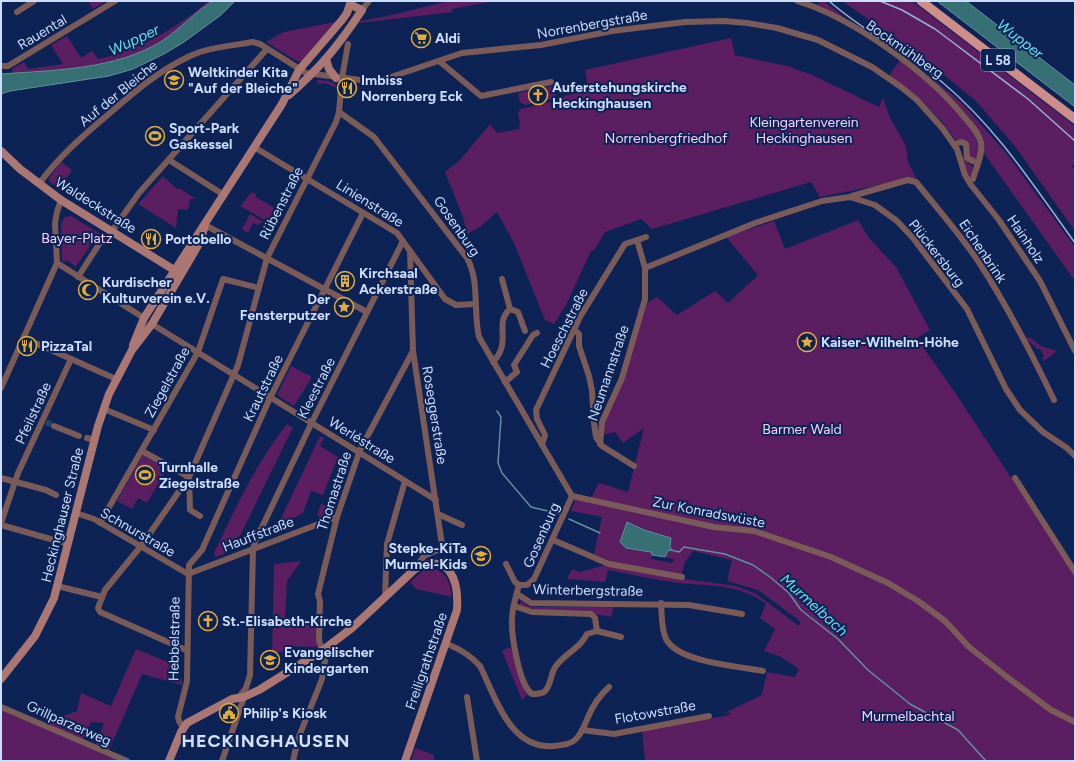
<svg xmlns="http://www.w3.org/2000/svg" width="1076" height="762" font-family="Figtree,sans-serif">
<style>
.green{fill:#5b1e61;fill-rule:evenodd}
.water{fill:#366f74;stroke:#63909d}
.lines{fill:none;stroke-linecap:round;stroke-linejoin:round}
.stream{stroke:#63909d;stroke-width:1.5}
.street-tunnel{stroke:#2a3f6e;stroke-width:6;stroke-dasharray:6 3;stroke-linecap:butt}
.street{stroke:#7b5b58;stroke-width:6}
.secondary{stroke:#aa7773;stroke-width:8}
.primary{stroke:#ce8d88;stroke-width:9}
.rail{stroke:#9cafd3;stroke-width:1.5}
.labels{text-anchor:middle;stroke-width:4;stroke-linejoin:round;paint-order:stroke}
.shield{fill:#0d2355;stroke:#93a5cb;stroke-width:1}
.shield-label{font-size:13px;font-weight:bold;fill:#ccddfd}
.street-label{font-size:14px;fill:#ccddfd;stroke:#0d2355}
.poi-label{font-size:14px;font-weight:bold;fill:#ccddfd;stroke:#0d2355;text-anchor:start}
.park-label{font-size:14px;fill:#f8d0fc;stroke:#0d2355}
.water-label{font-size:15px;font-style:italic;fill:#65dde8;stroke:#0d2355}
.district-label{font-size:18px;font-weight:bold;letter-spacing:1px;fill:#d2e0fa;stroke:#0d2355}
</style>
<rect width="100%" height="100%" fill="#0d2355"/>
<g class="green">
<path d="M88 1H106L93 9Z"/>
<path d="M208 1H213C196 13 181 29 163 40 120 69 62 69 13 73L12 69 24 62 28 69 63 64 51 45 67 36 81 58 92 51 98 59C139 50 176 29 208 1Z"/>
<path d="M449 1H494L452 9V12L359 23 360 21 383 17Z"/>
<path d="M819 1H824L855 26 817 5Z"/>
<path d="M842 1H912L1075 126V163L1072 166 1075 172V231L1014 145 975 100 914 51Z"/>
<path d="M335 22 301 62 295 60 266 42 284 32Z"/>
<path d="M731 38 735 55 787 66 812 75 879 107 883 98 890 118 906 146 908 162 916 178 820 197 811 182 652 229 641 219 605 232 595 249 591 251 566 305 554 324 545 320 514 243 497 212 480 227 467 234 463 217 445 172 460 160 490 124 497 133 519 129 520 123 518 112 521 109 562 99 564 96 586 91 588 86 585 70Z"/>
<path d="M900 60C919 74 994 133 976 159L973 160 969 157V145L955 139 943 123 920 99 889 76Z"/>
<path d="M927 74 962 103 1006 153 1075 247V281L983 152 967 117Z"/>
<path d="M318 80C325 81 335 80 337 88L325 83 321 84 316 82Z"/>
<path d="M552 86 555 89 550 92V94H556L555 98 525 105 520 102 518 93Z"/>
<path d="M965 155V160L973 167 971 181 966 172 962 156Z"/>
<path d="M61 162 72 170 66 179H64L57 187 49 181V178Z"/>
<path d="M163 176 177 189 179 188 196 199H190L188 210 178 209 176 228 138 204Z"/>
<path d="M252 192 256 194V197L274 208 270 217 265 220 240 206Z"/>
<path d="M250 214 263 222 257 225 253 223 248 233 242 229Z"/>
<path d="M71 216 99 233 74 269 75 266 66 260 64 263 62 259 61 224 65 217Z"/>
<path d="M858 220 869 238 896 267 930 330 917 338 918 340 954 391 1075 575V761H645L642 730 730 715 729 712 722 714 762 695 767 672 795 677 799 669 779 656 764 651 775 629 760 618 766 604C738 582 705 587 672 582 651 579 630 574 608 570L605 582 567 579 572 569 580 572 605 565 678 578 736 586 755 593 799 626 800 622 796 618 758 590 727 581 732 560 693 551 685 562 681 576 610 561 594 554 602 517 571 511 575 500 605 505 591 498 599 483 628 492 644 428 623 443 615 432 603 435 604 423 647 303 657 297 677 315 715 291 728 303 758 275 726 237 774 221 785 249ZM630 523 644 530 671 538V549L665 557 675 560 671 563 652 559 651 552C641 548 623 553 620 540Z"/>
<path d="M1029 337 1041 346 1057 351 1044 361 1042 358 1044 356 1040 349H1038L1026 339Z"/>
<path d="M291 366 312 377 294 406 277 395Z"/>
<path d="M288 423V425L293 427 240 536 228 542 225 549 227 553 215 557 214 553C235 509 257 461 288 423Z"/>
<path d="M320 436 324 438 320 446 338 457 323 495 311 491 303 513 287 521 290 529 273 535Z"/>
<path d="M143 455 167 469 147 503 138 498 132 509 117 501Z"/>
<path d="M321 504 335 509 334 513 322 518 317 515Z"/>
<path d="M301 561 287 581 285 619 318 620V644L317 647 286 646V652H272L274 564Z"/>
<path d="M434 569C448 573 450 584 452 597L416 589 410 582 424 570Z"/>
<path d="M521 601 528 606 536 607H614L611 617C581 610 549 616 519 605Z"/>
<path d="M510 647 516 658 525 692 528 694 522 700 502 651Z"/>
<path d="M136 649 170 663 167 676 182 679V685L142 674 109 750 96 744 104 723 91 722 83 739 49 725 52 720 77 711 81 693 111 706Z"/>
<path d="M1 710 120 761H1Z"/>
<path d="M415 748 434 755V761H411Z"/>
</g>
<g class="water">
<path d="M213 1H235L221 15 184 42 164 54 133 69 109 76 10 91 1 94V74C54 70 115 70 162 41 180 29 195 12 213 1Z"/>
<path d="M937 1H966L1075 85V107Z"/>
<path d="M627 522 644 530 671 538 670 547 672 550 668 551 665 557 652 555 651 552 626 548 620 542Z"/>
</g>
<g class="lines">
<g class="stream">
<path d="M497 411 501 417 498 463 502 473 531 507 560 514"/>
<path d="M569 519 600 533"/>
<path d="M671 550 679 552 684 547 725 554 753 565 770 577 789 593 801 610 838 639 868 670 910 704 958 730 986 761"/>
</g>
<path class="street-tunnel" d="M46 422 54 426"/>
<g class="street">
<path d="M797 1C853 18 928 72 965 118 971 125 979 133 981 143 983 154 976 168 973 179"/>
<path d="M362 10 369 1"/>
<path d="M17 12 34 1"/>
<path d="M439 61 481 96 551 82"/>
<path d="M1 66H8L115 1"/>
<path d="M339 112 374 137 467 258C480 281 473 312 479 337L572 496"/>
<path d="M955 144 961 142 966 144 967 158 977 163"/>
<path d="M254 147 397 233 445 299 456 305 475 304"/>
<path d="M169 160 224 195"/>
<path d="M39 184C59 156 84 135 110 113 135 91 160 70 190 56 209 47 232 46 253 42L260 44 306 73 376 82 462 53 541 45 612 31 685 22 724 21 747 23 777 28 818 40 872 67 901 87 917 100 943 129 957 149 965 175 971 185 999 220 1040 281 1075 351"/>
<path d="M852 196 908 180 916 182C937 208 959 233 978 261 1007 305 1031 352 1054 400"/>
<path d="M205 225 367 312"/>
<path d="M112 231 139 193 267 49"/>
<path d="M410 251 413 351 442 545 440 549 424 556 415 569"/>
<path d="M57 263 144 318"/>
<path d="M645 268 755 223 822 201 850 197 875 205 897 221 913 238 967 309 1006 389 1020 410 1043 432 1067 448 1075 456"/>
<path d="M78 277 103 238"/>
<path d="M510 309 518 312 525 331"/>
<path d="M152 324 436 500"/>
<path d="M574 329 579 334V346L589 376 592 391 594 423 596 437 602 446 634 466"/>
<path d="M24 338 116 379"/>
<path d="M493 362C513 341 493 324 510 309L502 279"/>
<path d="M505 382 517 372 514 365 533 335 537 333"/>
<path d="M1 388 57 263 55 223 57 212 61 200"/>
<path d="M104 409 154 430"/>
<path d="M54 426 79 436"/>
<path d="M87 438 94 440"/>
<path d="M600 444 602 422 622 378 645 299V268L637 240"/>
<path d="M542 445 545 435 537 419 536 410 580 317 623 247 625 244 646 237"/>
<path d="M142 451 189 477"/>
<path d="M1 478 46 490 56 495"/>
<path d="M1015 478 1075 572"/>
<path d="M572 496 714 527 754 531 831 557 888 583 918 601 945 621 969 647 1007 677 1051 710 1075 722"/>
<path d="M76 513 94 519 188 574"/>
<path d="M438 514 462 525"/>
<path d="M200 516 190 510 189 477 238 365 267 258 336 122 339 112 342 78 348 44"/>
<path d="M1 523 18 473 71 359"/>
<path d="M100 523 198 352 223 279 259 288"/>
<path d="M1 525 68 544"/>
<path d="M553 540 609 564 682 577"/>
<path d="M506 564 515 582 519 585C516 596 512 608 512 619 511 634 519 685 532 694 536 694 540 694 544 692 552 686 550 673 556 666 565 653 580 649 587 634L597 631 595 618 591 614 532 612 514 606"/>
<path d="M188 574 337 517"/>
<path d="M519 585H527L534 579 572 496"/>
<path d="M57 586 102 597"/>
<path d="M517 594 531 603 689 605 742 614"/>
<path d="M385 597 387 544 405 481"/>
<path d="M661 603C662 615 661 628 666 639 679 663 738 666 763 671"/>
<path d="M597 631 621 637"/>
<path d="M447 644C460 649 471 656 480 666 496 698 510 750 554 746 562 745 570 745 576 739 582 733 585 724 588 717 593 705 599 696 609 687"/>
<path d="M186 650 100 612 98 608 105 590 141 546 189 477"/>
<path d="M467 697 477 761"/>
<path d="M238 698 246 688 250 675 253 549 255 542 312 422 403 241"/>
<path d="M1 707 127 761"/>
<path d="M183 727 179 721 178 717 187 681 189 565 202 550 269 400 363 213"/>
<path d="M582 730 614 734 709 716"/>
<path d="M222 761 244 697"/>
<path d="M293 761 298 739 322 679 325 661 319 640 320 601 318 594 337 517 360 450 413 351"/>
</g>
<g class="secondary">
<path d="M326 59 329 69 336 78"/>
<path d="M289 95C321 67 339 45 362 10L351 5"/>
<path d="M1 151 20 169 61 200 179 273"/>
<path d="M133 345 144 318 282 104 299 70 342 20 347 13 351 1"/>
<path d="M1 679 35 636 54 598 98 426 109 394 132 350 152 324 189 261 200 242 205 225"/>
<path d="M169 761 181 732 187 723 232 699 244 697 259 690 323 650 352 628 415 569C450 551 459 581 457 610L405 761"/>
</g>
<path class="primary" d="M921 1 1075 119"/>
<g class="rail">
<path d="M829 1C864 32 906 52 942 82 996 127 1034 186 1075 243"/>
<path d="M880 1 902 10 935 29 1028 99 1075 141"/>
</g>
</g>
<defs>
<symbol id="supermarket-ring" viewBox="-11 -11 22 22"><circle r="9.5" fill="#0d2355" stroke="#e3ae35" stroke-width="1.5"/><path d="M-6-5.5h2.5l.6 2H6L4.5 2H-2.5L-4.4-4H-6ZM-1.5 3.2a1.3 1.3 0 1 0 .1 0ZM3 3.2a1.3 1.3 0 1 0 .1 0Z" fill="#e3ae35"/></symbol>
<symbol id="school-ring" viewBox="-11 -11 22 22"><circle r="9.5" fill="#0d2355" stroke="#e3ae35" stroke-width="1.5"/><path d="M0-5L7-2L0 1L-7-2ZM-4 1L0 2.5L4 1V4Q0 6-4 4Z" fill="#e3ae35"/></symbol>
<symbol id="restaurant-ring" viewBox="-11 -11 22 22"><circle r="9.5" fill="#0d2355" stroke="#e3ae35" stroke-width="1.5"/><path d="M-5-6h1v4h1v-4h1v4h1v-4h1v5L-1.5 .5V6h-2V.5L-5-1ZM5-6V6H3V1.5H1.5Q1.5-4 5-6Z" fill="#e3ae35"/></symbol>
<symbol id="church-ring" viewBox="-11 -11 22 22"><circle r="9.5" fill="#0d2355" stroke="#e3ae35" stroke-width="1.5"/><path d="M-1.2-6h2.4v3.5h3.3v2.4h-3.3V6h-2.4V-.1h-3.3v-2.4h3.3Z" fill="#e3ae35"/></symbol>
<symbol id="stadium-ring" viewBox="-11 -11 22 22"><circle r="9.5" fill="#0d2355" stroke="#e3ae35" stroke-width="1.5"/><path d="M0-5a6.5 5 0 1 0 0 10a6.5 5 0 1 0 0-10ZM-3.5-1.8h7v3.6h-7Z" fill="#e3ae35"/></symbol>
<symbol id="building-ring" viewBox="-11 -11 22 22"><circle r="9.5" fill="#0d2355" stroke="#e3ae35" stroke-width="1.5"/><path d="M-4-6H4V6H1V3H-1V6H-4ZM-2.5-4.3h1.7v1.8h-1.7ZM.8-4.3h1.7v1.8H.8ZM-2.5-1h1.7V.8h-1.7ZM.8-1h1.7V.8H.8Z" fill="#e3ae35"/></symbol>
<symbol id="mosque-ring" viewBox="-11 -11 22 22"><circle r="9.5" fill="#0d2355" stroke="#e3ae35" stroke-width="1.5"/><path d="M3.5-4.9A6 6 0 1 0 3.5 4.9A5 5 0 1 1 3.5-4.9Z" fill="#e3ae35"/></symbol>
<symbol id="sight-ring" viewBox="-11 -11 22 22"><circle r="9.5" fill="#0d2355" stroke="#e3ae35" stroke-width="1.5"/><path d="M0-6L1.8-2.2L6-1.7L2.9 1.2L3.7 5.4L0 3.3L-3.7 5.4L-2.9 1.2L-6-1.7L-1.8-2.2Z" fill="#e3ae35"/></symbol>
<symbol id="civic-ring" viewBox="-11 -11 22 22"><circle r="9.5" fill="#0d2355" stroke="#e3ae35" stroke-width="1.5"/><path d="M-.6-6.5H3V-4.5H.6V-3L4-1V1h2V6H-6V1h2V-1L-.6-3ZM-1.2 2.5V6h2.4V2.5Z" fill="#e3ae35"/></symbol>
</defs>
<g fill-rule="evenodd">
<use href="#supermarket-ring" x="410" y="27" width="22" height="22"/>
<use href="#school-ring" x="163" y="69" width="22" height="22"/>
<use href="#restaurant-ring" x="336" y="77" width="22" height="22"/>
<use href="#church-ring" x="527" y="84" width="22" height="22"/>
<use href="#stadium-ring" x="144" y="125" width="22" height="22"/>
<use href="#restaurant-ring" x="140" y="228" width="22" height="22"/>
<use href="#building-ring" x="334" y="270" width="22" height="22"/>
<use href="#mosque-ring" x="77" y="279" width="22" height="22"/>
<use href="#sight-ring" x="333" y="296" width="22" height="22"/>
<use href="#sight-ring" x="796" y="331" width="22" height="22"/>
<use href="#restaurant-ring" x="16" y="335" width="22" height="22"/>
<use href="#stadium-ring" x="134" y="464" width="22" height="22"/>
<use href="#school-ring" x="470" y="545" width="22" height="22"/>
<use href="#church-ring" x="197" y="610" width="22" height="22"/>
<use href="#school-ring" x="259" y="649" width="22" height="22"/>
<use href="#civic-ring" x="218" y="702" width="22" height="22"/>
</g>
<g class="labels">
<rect class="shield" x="981" y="49" width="34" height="22" rx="3"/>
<g class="shield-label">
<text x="998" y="65">L 58</text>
</g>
<g class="street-label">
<text transform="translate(592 24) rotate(-10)" y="5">Norrenbergstraße</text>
<text transform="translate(42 32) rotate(-31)" y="5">Rauental</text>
<text transform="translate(905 49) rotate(35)" y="5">Bockmühlberg</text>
<text transform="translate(118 93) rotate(-39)" y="5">Auf der Bleiche</text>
<text transform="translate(281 203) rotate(-63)" y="5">Rübenstraße</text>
<text transform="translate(370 203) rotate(32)" y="5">Linienstraße</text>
<text transform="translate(96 205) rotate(32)" y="5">Waldeckstraße</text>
<text transform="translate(457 226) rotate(55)" y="5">Gosenburg</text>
<text transform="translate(1026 239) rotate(56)" y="5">Hainholz</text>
<text transform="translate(983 251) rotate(56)" y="5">Eichenbrink</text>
<text transform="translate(937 253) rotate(52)" y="5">Plückersburg</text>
<text transform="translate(564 328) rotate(-63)" y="5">Hoeschstraße</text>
<text transform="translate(608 373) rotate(-71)" y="5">Neumannstraße</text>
<text transform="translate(167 382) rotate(-61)" y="5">Ziegelstraße</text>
<text transform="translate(263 388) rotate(-64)" y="5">Krautstraße</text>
<text transform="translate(316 388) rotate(-63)" y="5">Kleestraße</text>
<text transform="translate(33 413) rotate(-65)" y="5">Pfeilstraße</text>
<text transform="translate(435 415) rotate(81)" y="5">Roseggerstraße</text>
<text transform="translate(362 440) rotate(32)" y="5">Werléstraße</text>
<text transform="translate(334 491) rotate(-72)" y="5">Thomastraße</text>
<text transform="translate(709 512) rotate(11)" y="5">Zur Konradswüste</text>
<text transform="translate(62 515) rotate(-76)" y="5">Heckinghauser Straße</text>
<text transform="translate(138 532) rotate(30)" y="5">Schnurstraße</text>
<text transform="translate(258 534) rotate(-21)" y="5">Hauffstraße</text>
<text transform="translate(541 535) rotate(-66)" y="5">Gosenburg</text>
<text transform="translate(588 590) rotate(1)" y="5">Winterbergstraße</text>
<text transform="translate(174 639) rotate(-89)" y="5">Hebbelstraße</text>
<text transform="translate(426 661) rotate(-71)" y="5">Freiligrathstraße</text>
<text transform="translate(655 712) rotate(-10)" y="5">Flotowstraße</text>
<text transform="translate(69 723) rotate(24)" y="5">Grillparzerweg</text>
</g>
<g class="poi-label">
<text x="435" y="43">Aldi</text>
<text x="188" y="77">Weltkinder Kita<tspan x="188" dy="16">"Auf der Bleiche"</tspan></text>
<text x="361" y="85">Imbiss<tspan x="361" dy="16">Norrenberg Eck</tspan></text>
<text x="552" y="92">Auferstehungskirche<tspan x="552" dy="16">Heckinghausen</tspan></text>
<text x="169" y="133">Sport-Park<tspan x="169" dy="16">Gaskessel</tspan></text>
<text x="165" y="244">Portobello</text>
<text x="359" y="278">Kirchsaal<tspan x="359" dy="16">Ackerstraße</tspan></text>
<text x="102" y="287">Kurdischer<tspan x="102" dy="16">Kulturverein e.V.</tspan></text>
<text x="330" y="304" text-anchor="end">Der<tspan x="330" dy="16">Fensterputzer</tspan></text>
<text x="821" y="347">Kaiser-Wilhelm-Höhe</text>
<text x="41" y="351">PizzaTal</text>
<text x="159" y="472">Turnhalle<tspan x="159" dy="16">Ziegelstraße</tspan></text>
<text x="467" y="553" text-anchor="end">Stepke-KiTa<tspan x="467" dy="16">Murmel-Kids</tspan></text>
<text x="222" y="626">St.-Elisabeth-Kirche</text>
<text x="284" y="657">Evangelischer<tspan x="284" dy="16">Kindergarten</tspan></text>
<text x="243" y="718">Philip's Kiosk</text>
</g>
<g class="park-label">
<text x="804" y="127">Kleingartenverein<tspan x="804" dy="16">Heckinghausen</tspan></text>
<text x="666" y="143">Norrenbergfriedhof</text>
<text x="77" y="243">Bayer-Platz</text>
<text x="802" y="434">Barmer Wald</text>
<text x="908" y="721">Murmelbachtal</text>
</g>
<g class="water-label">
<text transform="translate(1020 39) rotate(38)" y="5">Wupper</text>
<text transform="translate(134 40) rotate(-25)" y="5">Wupper</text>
<text transform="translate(814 605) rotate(42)" y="5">Murmelbach</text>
</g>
<g class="district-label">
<text x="266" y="747">HECKINGHAUSEN</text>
</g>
</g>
<rect width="1076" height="762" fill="none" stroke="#ccddfd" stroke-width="4"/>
</svg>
